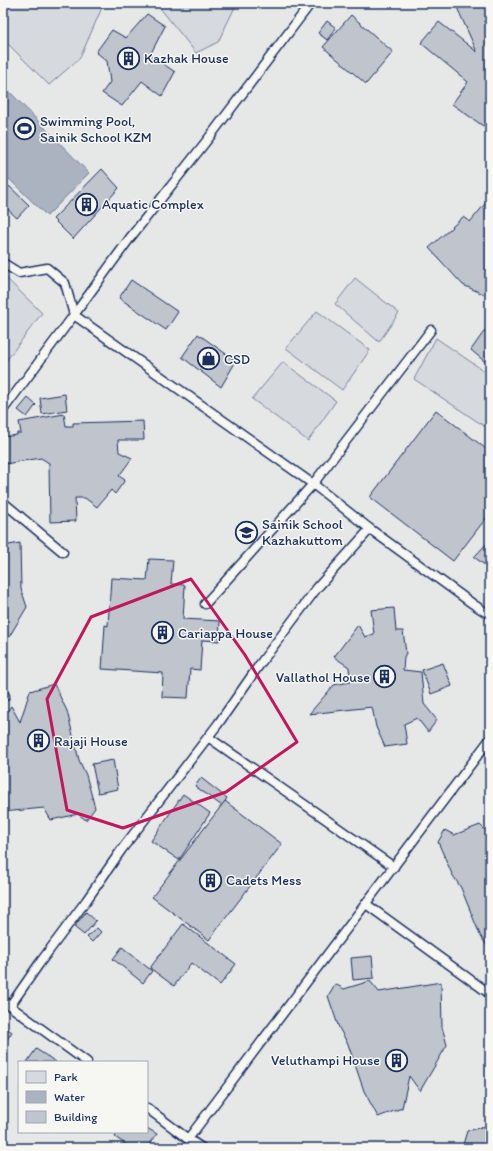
<svg xmlns="http://www.w3.org/2000/svg" width="493" height="1151" font-family="Itim,sans-serif">
<style>
.built{fill:#e6e7e7;fill-rule:evenodd}
.green{fill:#d6d9dd;stroke:#78849e}
.water{fill:#abb2c0;stroke:#717e99}
.building{fill:#c0c4cd;stroke:#1b2f5e}
.lines{fill:none;stroke-linecap:round;stroke-linejoin:round}
.service-casing{stroke:#1b2f5e;stroke-width:11}
.service{stroke:#f6f6f2;stroke-width:8}
.marked{fill:none;stroke:#c2185b;stroke-width:3;stroke-linejoin:round}
.labels{text-anchor:middle;stroke-width:3;stroke-linejoin:round;paint-order:stroke}
.poi-label{font-size:14px;fill:#1b2f5e;stroke:#f6f6f2;text-anchor:start}
</style>
<rect width="100%" height="100%" fill="#f6f6f2"/>
<filter id="ink" filterUnits="userSpaceOnUse"><feTurbulence type="fractalNoise" baseFrequency=".025" numOctaves="2"/><feDisplacementMap in="SourceGraphic" scale="8" xChannelSelector="R" yChannelSelector="G"/><feConvolveMatrix kernelMatrix="1 2 1 2 8 2 1 2 1" color-interpolation-filters="sRGB"/></filter>
<g filter="url(#ink)">
<path class="built" d="M3 3H490V1148H3ZM19 1062H147V1132H19Z"/>
<g class="green">
<path d="M3 3H104L80 58 49 85 3 39Z"/>
<path d="M156 3H237L218 42 196 53Z"/>
<path d="M3 275 42 313 3 365Z"/>
<path d="M355 278 399 313 379 342 335 304Z"/>
<path d="M317 311 370 350 342 390 286 348Z"/>
<path d="M436 338 490 375V430L414 379Z"/>
<path d="M283 362 336 401 308 441 252 399Z"/>
</g>
<path class="water" d="M3 85 89 173 47 216 3 173Z"/>
<g class="building">
<path d="M455 3H490V117L483 126 452 104 468 82 421 43 439 22 477 52Z"/>
<path d="M147 14 165 26 150 55 175 72 162 96 142 81 122 106 102 93 110 82 107 61 96 52 112 30 126 38Z"/>
<path d="M351 15 393 52 366 84 323 47Z"/>
<path d="M327 21 336 28 327 40 318 33Z"/>
<path d="M102 169 119 188 73 239 53 219Z"/>
<path d="M9 186 29 205 17 218 3 205V192Z"/>
<path d="M490 194V297L463 285 429 248 463 217 470 222 489 199Z"/>
<path d="M131 280 178 312 166 330 119 298Z"/>
<path d="M490 323V366L471 350Z"/>
<path d="M198 334 236 361 221 387 182 357Z"/>
<path d="M65 394 67 410 42 414 40 398Z"/>
<path d="M28 398 36 405 27 417 18 410Z"/>
<path d="M436 410 490 452V513L453 561 370 497Z"/>
<path d="M64 414 66 426H73V423L143 421 144 440H118L119 452 132 458 119 476 125 480 115 494 111 490 97 507 85 498H75L76 521 50 522 49 463 41 458 5 464 3 437 17 435V433H21L19 422Z"/>
<path d="M490 540V569L474 557Z"/>
<path d="M20 543 21 589 27 607 3 647V546Z"/>
<path d="M149 559 173 560 171 584 185 585 183 619 220 621 219 641 202 640 200 670 190 669 188 698 162 697 163 673 102 669 105 625 108 626 111 578 147 580Z"/>
<path d="M394 608 396 631H403L406 653 404 657 403 670 421 672 424 704 437 720 428 732 417 718 404 724 407 744 385 747 376 727 372 707 309 714 334 685 350 682 349 667 334 657 358 625 365 637 374 634 371 610Z"/>
<path d="M443 663 452 686 431 694 422 670Z"/>
<path d="M54 684 67 711 79 760 86 775 95 808 86 820 78 814 51 820 44 808 3 812V717L11 706 20 722 30 691Z"/>
<path d="M113 760 118 789 98 793 92 764Z"/>
<path d="M201 778 227 798 222 806 195 786Z"/>
<path d="M183 794 210 813 179 860 151 841Z"/>
<path d="M225 801 282 844 209 940 152 897Z"/>
<path d="M480 825 490 835V951L480 935 461 888 452 874 438 842 445 830 454 835Z"/>
<path d="M86 912 96 921 84 935 74 927Z"/>
<path d="M183 924 236 964 220 985 191 963 174 986 150 968Z"/>
<path d="M97 928 101 932 92 942 87 937Z"/>
<path d="M122 947 152 971 143 983 113 959Z"/>
<path d="M372 956 374 978 353 980 351 958Z"/>
<path d="M370 981 379 992 441 982 442 1027 447 1045 420 1091 409 1076 402 1108 378 1117 364 1091 348 1044 339 1028 328 996 335 984 344 989Z"/>
<path d="M3 1026 12 1032 3 1045Z"/>
<path d="M36 1049 56 1062H27Z"/>
<path d="M490 1125V1148H462L467 1131Z"/>
<path d="M147 1128 157 1134 147 1148H131L115 1137 118 1132H147Z"/>
</g>
<g class="lines">
<defs>
<g id="service">
<path d="M311 3 208 139 130 238 74 315 313 484 431 330"/>
<path d="M3 263 19 273 47 268 65 283 74 315 3 410"/>
<path d="M3 502 63 552"/>
<path d="M205 604 313 484 370 529 473 604 490 615"/>
<path d="M3 696H5"/>
<path d="M208 737 394 867"/>
<path d="M366 904 490 994"/>
<path d="M3 1001 87 1062"/>
<path d="M10 1006 39 964 86 901 122 849 218 724 260 664 317 588 370 529"/>
<path d="M147 1108 188 1139"/>
<path d="M202 1148 188 1139 490 739"/>
</g>
</defs>
<use href="#service" class="service-casing"/>
<use href="#service" class="service"/>
</g>
</g>
<path class="marked" d="M191 579 245 655 297 742 226 792 123 828 67 810 47 699 91 617Z"/>
<defs>
<symbol id="building-ring" viewBox="-11 -11 22 22"><circle r="9.5" fill="#f6f6f2" stroke="#1b2f5e" stroke-width="1.5"/><path d="M-4-6H4V6H1V3H-1V6H-4ZM-2.5-4.3h1.7v1.8h-1.7ZM.8-4.3h1.7v1.8H.8ZM-2.5-1h1.7V.8h-1.7ZM.8-1h1.7V.8H.8Z" fill="#1b2f5e"/></symbol>
<symbol id="stadium-ring" viewBox="-11 -11 22 22"><circle r="9.5" fill="#f6f6f2" stroke="#1b2f5e" stroke-width="1.5"/><path d="M0-5a6.5 5 0 1 0 0 10a6.5 5 0 1 0 0-10ZM-3.5-1.8h7v3.6h-7Z" fill="#1b2f5e"/></symbol>
<symbol id="shop-ring" viewBox="-11 -11 22 22"><circle r="9.5" fill="#f6f6f2" stroke="#1b2f5e" stroke-width="1.5"/><path d="M-5-2.5h2.3a2.7 3.5 0 0 1 5.4 0H5L5.5 6h-11ZM-1.5-2.5h3a1.5 2.3 0 0 0-3 0Z" fill="#1b2f5e"/></symbol>
<symbol id="school-ring" viewBox="-11 -11 22 22"><circle r="9.5" fill="#f6f6f2" stroke="#1b2f5e" stroke-width="1.5"/><path d="M0-5L7-2L0 1L-7-2ZM-4 1L0 2.5L4 1V4Q0 6-4 4Z" fill="#1b2f5e"/></symbol>
</defs>
<g fill-rule="evenodd">
<use href="#building-ring" x="116" y="46" width="25" height="25"/>
<use href="#stadium-ring" x="12" y="116" width="25" height="25"/>
<use href="#building-ring" x="74" y="192" width="25" height="25"/>
<use href="#shop-ring" x="196" y="346" width="25" height="25"/>
<use href="#school-ring" x="234" y="520" width="25" height="25"/>
<use href="#building-ring" x="150" y="620" width="25" height="25"/>
<use href="#building-ring" x="372" y="664" width="25" height="25"/>
<use href="#building-ring" x="26" y="728" width="25" height="25"/>
<use href="#building-ring" x="198" y="868" width="25" height="25"/>
<use href="#building-ring" x="384" y="1048" width="25" height="25"/>
</g>
<g class="labels">
<g class="poi-label">
<text x="144" y="63">Kazhak House</text>
<text x="40" y="126">Swimming Pool,<tspan x="40" dy="16">Sainik School KZM</tspan></text>
<text x="102" y="209">Aquatic Complex</text>
<text x="224" y="364">CSD</text>
<text x="262" y="529">Sainik School<tspan x="262" dy="16">Kazhakuttom</tspan></text>
<text x="178" y="638">Cariappa House</text>
<text x="370" y="682" text-anchor="end">Vallathol House</text>
<text x="54" y="746">Rajaji House</text>
<text x="226" y="885">Cadets Mess</text>
<text x="380" y="1065" text-anchor="end">Veluthampi House</text>
</g>
</g>
<rect width="493" height="1151" fill="none" stroke="#f6f6f2" stroke-width="16"/>
<rect x="8" y="8" width="477" height="1135" fill="none" stroke="#1b2f5e" stroke-width="1.5" filter="url(#ink)"/>
<rect x="18" y="1061" width="130" height="72" fill="#f6f6f2" stroke="#9ea6b7"/>
<rect x="26" y="1071" width="20" height="12" fill="#d6d9dd" stroke="#9ea6b7"/>
<text x="54" y="1081" font-size="12" fill="#1b2f5e">Park</text>
<rect x="26" y="1091" width="20" height="12" fill="#abb2c0" stroke="#9ea6b7"/>
<text x="54" y="1101" font-size="12" fill="#1b2f5e">Water</text>
<rect x="26" y="1111" width="20" height="12" fill="#c0c4cd" stroke="#9ea6b7"/>
<text x="54" y="1121" font-size="12" fill="#1b2f5e">Building</text>
</svg>
